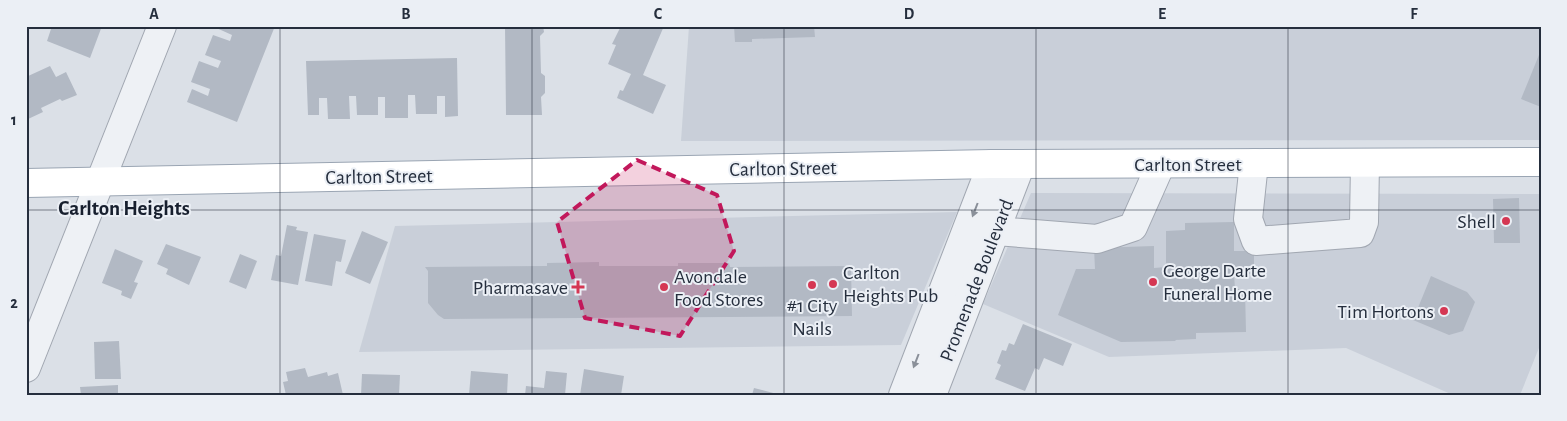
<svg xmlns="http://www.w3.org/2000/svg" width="1567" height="421" font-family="'Alegreya Sans',sans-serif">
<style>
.built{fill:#c9cfd9}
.building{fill:#b2b9c4}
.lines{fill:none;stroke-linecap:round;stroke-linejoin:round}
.minor-casing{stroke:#a1a7b1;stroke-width:30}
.major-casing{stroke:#9aa5b3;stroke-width:30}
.minor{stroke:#eef1f5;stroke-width:28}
.major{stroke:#fff;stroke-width:28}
.oneway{fill:#8a9099}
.marked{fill:#c2185b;fill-opacity:0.2;stroke:#c2185b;stroke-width:4;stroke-dasharray:10 6;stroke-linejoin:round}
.grid{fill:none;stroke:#252e3d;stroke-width:1;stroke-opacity:0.55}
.poi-dot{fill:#d53753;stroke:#ebeff5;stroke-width:2}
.labels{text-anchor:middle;stroke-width:4;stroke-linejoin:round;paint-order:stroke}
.street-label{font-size:20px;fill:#252e3d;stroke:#ebeff5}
.poi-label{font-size:20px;fill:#252e3d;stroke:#ebeff5;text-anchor:end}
.neighbourhood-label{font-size:21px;font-weight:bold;fill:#171f2e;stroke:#ebeff5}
.neatline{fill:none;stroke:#252e3d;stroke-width:2}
.grid-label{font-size:16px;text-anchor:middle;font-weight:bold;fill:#252e3d}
</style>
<rect width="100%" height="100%" fill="#dbe0e7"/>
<g class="built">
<path d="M689 26H1541V140L681 141Z"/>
<path d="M1031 193 1541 194V343L1520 395H1453L1346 348 1109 357 983 304Z"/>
<path d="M957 212 901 345 359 352 395 226Z"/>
</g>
<g class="building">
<path d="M52 26H102L90 58 47 41Z"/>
<path d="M212 26H275L237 122 187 102 192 89 208 96 210 89 191 82 199 61 218 68 221 61 205 55 213 35 230 41 232 35Z"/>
<path d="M505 26H543L544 32 540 36 541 73 545 76V93L541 97 542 115H506Z"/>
<path d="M621 26H664L643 75 666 85 653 114 617 98 620 90 623 91 631 74 608 64 616 45 612 44Z"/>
<path d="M734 26H814L815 37 752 39V42H735Z"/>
<path d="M1541 50V107L1521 99Z"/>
<path d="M457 58 458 116 445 117V96H437V114H416L415 95H408V118H385V97H378V115H357L356 96H349L350 119H328L327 98H319V115H308L306 61Z"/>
<path d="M50 66 56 77 66 72 77 95 62 101 60 99 41 108 43 112 26 120V77Z"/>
<path d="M1519 198 1520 243H1494L1493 199Z"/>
<path d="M1234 222V251H1254V274H1234L1235 289H1245L1246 332 1196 333V339L1175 340 1176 341 1121 342 1058 315 1076 269H1095L1094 248 1154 246V268L1166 267V231L1185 230V223Z"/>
<path d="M287 225 297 227 296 230 308 232 298 285 271 280 276 255 281 256Z"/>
<path d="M362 231 388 242 370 284 345 273Z"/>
<path d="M314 234 346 240 341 262 336 261 332 286 305 281Z"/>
<path d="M166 244 201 257 189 285 166 274 168 269 157 264Z"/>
<path d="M115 249 143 261 134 282 138 283 131 299 121 295 122 291 102 283Z"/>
<path d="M240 254 257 261 246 289 229 282Z"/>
<path d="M599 262V266H678V263H729L730 267 851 266 852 316 444 319 438 315 428 303V271L425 267 547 266V263Z"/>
<path d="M1431 276 1467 292 1475 302 1463 331 1449 335 1413 320Z"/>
<path d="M1023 324 1072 344 1063 366 1044 358 1039 370 1035 368 1025 391 995 379 1001 365 997 363 1002 350 1006 351 1009 343 1014 345Z"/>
<path d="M119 341 121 379H95L94 342Z"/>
<path d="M305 368 308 377 327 372 328 376 338 373 343 395H286L283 382 288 381 286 372Z"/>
<path d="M584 369 624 376 621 395H580Z"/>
<path d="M471 371 508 374 507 395H469Z"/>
<path d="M546 371 567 373 565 395H525L526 386 544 388Z"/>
<path d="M362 374 400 375 399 395H361Z"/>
<path d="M118 385V395H81L80 387Z"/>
<path d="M754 388 777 394V395H752Z"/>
</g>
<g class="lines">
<defs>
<g id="minor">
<path d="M1254 163 1248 219 1256 241 1360 233 1364 222 1365 163"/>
<path d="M980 236 996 231 1097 239 1133 227 1161 164"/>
<path d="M26 368 162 26"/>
<path d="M903 395 992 164"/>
<path d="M932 395 1021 164"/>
</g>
<path id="major" d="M26 183 992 164 1541 162"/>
</defs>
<use href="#minor" class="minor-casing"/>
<use href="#major" class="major-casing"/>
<use href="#minor" class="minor"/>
<use href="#major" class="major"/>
</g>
<defs><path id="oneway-solid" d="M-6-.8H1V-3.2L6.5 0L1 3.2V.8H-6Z" transform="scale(1.25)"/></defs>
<g class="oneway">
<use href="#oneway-solid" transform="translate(975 210) rotate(111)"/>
<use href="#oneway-solid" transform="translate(916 361) rotate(111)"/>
</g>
<path class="marked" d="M637 160 717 195 734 251 680 336 585 318 557 222Z"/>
<path class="grid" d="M280 26V395M532 26V395M784 26V395M1036 26V395M1288 26V395M26 210H1541"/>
<g class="poi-dot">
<circle cx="1506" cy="221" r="5"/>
<circle cx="1153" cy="282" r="5"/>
<circle cx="833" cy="284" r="5"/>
<circle cx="812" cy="285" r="5"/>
<path d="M575.5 279.5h5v5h5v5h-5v5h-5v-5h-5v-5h5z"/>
<circle cx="664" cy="287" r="5"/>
<circle cx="1444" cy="311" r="5"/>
</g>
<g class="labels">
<g class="street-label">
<text x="1188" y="171">Carlton Street</text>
<text transform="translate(783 168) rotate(-1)" y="7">Carlton Street</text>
<text transform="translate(379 176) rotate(-1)" y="7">Carlton Street</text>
<text transform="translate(976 280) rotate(-69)" y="7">Promenade Boulevard</text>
</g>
<g class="poi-label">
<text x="1496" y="228">Shell</text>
<text x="1163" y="277" text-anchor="start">George Darte<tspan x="1163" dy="23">Funeral Home</tspan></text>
<text x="843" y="279" text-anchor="start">Carlton<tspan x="843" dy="23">Heights Pub</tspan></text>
<text x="674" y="283" text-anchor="start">Avondale<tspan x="674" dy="23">Food Stores</tspan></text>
<text x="568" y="294">Pharmasave</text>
<text x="812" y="312" text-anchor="middle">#1 City<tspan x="812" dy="23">Nails</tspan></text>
<text x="1434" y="318">Tim Hortons</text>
</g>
<g class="neighbourhood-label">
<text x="124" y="215">Carlton Heights</text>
</g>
</g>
<rect width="1567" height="421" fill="none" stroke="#ebeff5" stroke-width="55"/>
<rect x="28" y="28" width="1512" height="366" class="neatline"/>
<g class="grid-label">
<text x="154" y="19">A</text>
<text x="406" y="19">B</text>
<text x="658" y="19">C</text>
<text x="909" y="19">D</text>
<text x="1162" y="19">E</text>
<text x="1414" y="19">F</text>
<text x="14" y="125">1</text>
<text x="14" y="308">2</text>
</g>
</svg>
